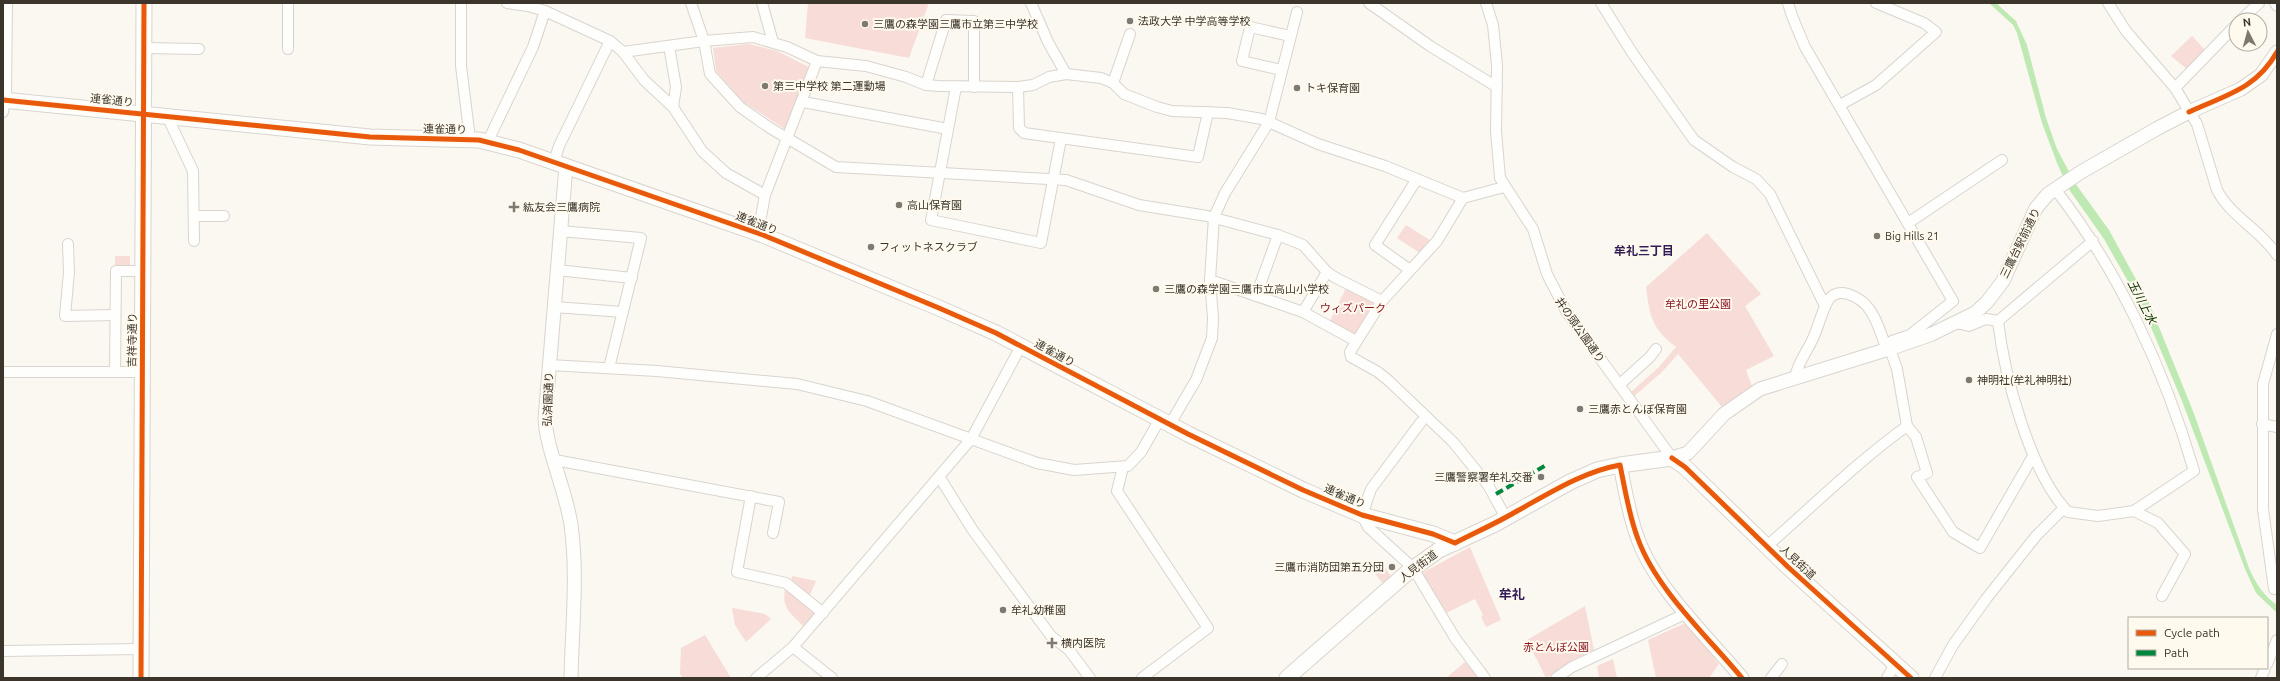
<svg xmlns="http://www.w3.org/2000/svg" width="2280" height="681" font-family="Ubuntu,'Noto Sans JP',sans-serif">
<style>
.green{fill:#f8dcd8}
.water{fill:#bfe9b2}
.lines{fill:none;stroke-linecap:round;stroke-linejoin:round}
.minor-casing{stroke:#d9d4cd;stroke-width:12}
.tertiary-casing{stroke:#d9d4cd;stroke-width:15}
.secondary-casing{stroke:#d9d4cd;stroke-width:17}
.minor{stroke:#fefefd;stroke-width:10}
.tertiary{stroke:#fefefd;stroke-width:13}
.secondary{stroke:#fefefd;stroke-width:15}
.quiet{stroke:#00873e;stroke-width:4;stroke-dasharray:8 4;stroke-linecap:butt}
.cycleway-casing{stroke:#fff9ee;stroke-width:8}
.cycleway{stroke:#e8590c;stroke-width:5}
.poi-dot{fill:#7e7971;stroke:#fff9ee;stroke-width:1.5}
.labels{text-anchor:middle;stroke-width:4;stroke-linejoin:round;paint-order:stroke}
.poi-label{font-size:11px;fill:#3b352b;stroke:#fff9ee;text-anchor:start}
.street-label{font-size:11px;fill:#3b352b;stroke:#fff9ee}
.park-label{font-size:11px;fill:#87121e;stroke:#fff9ee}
.neighbourhood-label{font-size:12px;font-weight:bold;fill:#311d57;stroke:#fff9ee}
.water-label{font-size:12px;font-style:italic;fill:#0c3300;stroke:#fff9ee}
.quarter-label{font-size:13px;font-weight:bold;fill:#311d57;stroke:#fff9ee}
</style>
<rect width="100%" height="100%" fill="#fbf8f2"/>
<g class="green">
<path d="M808 3H929L909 58 805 38Z"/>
<path d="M2192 36 2207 52 2188 70 2171 56Z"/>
<path d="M749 44 777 51 809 67 785 129 742 101 716 71 713 48Z"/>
<path d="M1406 225 1431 241 1420 253 1397 238Z"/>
<path d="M1707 233 1761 294 1745 306 1774 356 1746 370 1752 386 1722 407 1678 354 1662 372 1633 397 1630 393 1658 368 1676 347C1651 328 1650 316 1646 287Z"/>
<rect x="115" y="256" width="15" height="13"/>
<path d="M1346 288 1372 299 1373 303 1355 334 1352 335 1329 323Z"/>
<path d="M1470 547 1501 620 1486 627 1481 617 1483 615 1475 599 1446 613 1422 573Z"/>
<path d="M1374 560 1384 567 1392 577 1384 585 1367 564Z"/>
<path d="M792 576 816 581 809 597 792 585Z"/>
<path d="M786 586 815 613 803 626C790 612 780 607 786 586Z"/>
<path d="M1585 606 1594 650 1574 659 1546 678 1527 640Z"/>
<path d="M732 608 765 614 771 619 746 642 735 625Z"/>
<path d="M1683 624 1690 627 1719 664 1709 678H1656L1648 640Z"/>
<path d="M705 635 731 678H683L680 674 681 648Z"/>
<path d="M1613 659 1617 678H1599L1597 666Z"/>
<path d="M1465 662 1479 678H1446Z"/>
</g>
<path class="water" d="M1989 3H1996L2016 21 2027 45 2046 118 2057 149 2075 183 2109 230 2150 305 2193 411 2249 568C2256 584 2263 595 2277 605V613L2256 593 2245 569 2182 401 2142 306 2104 239 2068 188 2057 163 2042 123 2017 33 2013 25Z"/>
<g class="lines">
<defs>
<g id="minor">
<path d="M461 3V66L470 139"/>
<path d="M507 3 528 6 545 11 610 41 623 52 644 80 673 107 702 151 726 173 765 195"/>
<path d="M691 3 704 41 710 74 740 107 770 128 836 167 1066 180 1139 205 1207 216 1278 235 1303 245 1327 272 1336 278 1382 301 1350 352 1351 357 1378 372 1389 381 1453 442 1488 485 1506 518"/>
<path d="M762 3 773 42"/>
<path d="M1031 3 1048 42 1066 74"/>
<path d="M1369 3 1430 46 1497 87"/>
<path d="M1486 3 1493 25 1497 65 1496 131 1500 178 1533 229 1547 274 1566 311 1672 458"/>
<path d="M1601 3 1633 54 1694 140 1733 167 1756 179 1770 194 1825 306"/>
<path d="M1788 3 1792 16 1805 47 1953 301 1910 335 1892 341 1887 350"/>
<path d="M2108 3 2126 31 2175 88 2197 124 2217 190C2231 217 2261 230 2277 255"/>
<path d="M2275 3 2277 6"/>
<path d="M2241 20 2259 3"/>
<path d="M669 46 676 87 673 107"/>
<path d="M144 48 199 49"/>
<path d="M288 49V3"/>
<path d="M623 52 704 41 753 37 787 47 817 61 866 66 906 77 926 85 939 86 1018 87 1019 128 1024 133 1198 157 1208 112"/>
<path d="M1281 70 1242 61 1250 27 1290 36"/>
<path d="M1113 83 1130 34"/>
<path d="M926 85 946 20 974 21V87"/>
<path d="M956 87 931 220 1041 243 1061 139"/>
<path d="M1018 87 1033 85 1049 77 1066 74 1101 78 1113 83 1124 94 1157 107 1172 111 1227 113 1262 119 1318 144 1385 166 1463 198"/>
<path d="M2175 88 2236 25"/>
<path d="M803 102 948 129"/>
<path d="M1840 105 1876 85 1936 32 1924 23 1876 3"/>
<path d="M3 112 6 94 7 3"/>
<path d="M167 116 193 171 194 241"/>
<path d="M488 141 533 47 545 11"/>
<path d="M554 162 559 146 610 41"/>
<path d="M2055 189C2119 271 2165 371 2194 471L2134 511"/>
<path d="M194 216H224"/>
<path d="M1908 223 2002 160"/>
<path d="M560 231 641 238 609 368"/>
<path d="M758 233 765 195 817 61"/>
<path d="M68 244 69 272 65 316 115 315"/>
<path d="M557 270 632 278"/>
<path d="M1410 270 1375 245 1417 179"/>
<path d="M1210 280 1303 312 1356 341"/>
<path d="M1256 296 1278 235"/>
<path d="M1382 301 1437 241 1463 198 1504 187"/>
<path d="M554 307 623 312"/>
<path d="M1303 312 1327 272"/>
<path d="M1998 321 2093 241"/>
<path d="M1956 323 1969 326 1986 319 1998 321C2004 374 2030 473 2068 512L2098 516 2134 511 2158 523 2185 554 2162 596"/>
<path d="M1890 349 1897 369 1907 426 1916 437 1927 473 1917 477 1953 532 1980 548 2033 456"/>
<path d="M549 365 657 371 797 384 867 401 1037 463 1074 470 1128 466 1141 452 1160 419"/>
<path d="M3 372H142"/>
<path d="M115 372 116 271H143"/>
<path d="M1795 378C1797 363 1808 351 1814 336 1819 325 1822 310 1829 299 1834 293 1841 292 1848 294 1874 302 1878 327 1887 350"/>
<path d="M1619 385 1650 357 1656 349"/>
<path d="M1421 422 1371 489 1362 515 1368 527 1413 568 1455 638 1485 678"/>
<path d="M1170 424 1196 380 1212 338 1213 318 1210 280 1214 217 1225 193 1269 122 1297 12"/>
<path d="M2262 424 2277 427"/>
<path d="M555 460 779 502 773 533"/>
<path d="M1123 467 1117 491 1208 628 1142 678"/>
<path d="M940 478 972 529 1051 636 1069 650 1090 678"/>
<path d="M751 496 737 572 786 583 823 613"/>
<path d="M1767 546C1813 506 1857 462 1907 426"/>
<path d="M2274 589 2263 509V384L2277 334"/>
<path d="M793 647 832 678"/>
<path d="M3 651 141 649"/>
<path d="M2267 664 2277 640"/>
<path d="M756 678 793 647 971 439 1021 346"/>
<path d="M1556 678 1572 667 1687 613"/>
<path d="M1771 678 1782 664"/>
<path d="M1887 678 1895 664"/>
<path d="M1935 678 1953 645 1986 599 2036 536 2064 508"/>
<path d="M2261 678 2265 668"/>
</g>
<g id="tertiary">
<path d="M566 166 545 419C547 452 566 490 571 525 578 575 572 628 571 678"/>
<path d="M1672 458 1688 453 1724 414 1760 389 1895 347 1932 334 1975 313 1987 302 2003 281 2036 208 2048 194 2081 172 2158 128 2189 112 2241 89 2261 75 2277 52"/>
<path d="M1620 465C1625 489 1629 516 1638 539 1656 589 1708 637 1742 678"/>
</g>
<g id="secondary">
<path d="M3 100 370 137 479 140 519 150 763 235 939 308 996 333 1188 434 1303 490 1362 515 1433 534 1455 543"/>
<path d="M141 678 144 3"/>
<path d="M1287 678 1408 572 1439 550 1495 524 1570 482 1597 470 1620 465 1672 458 1685 467 1788 567 1911 678"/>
</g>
</defs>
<use href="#minor" class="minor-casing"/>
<use href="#tertiary" class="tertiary-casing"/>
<use href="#secondary" class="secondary-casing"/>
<use href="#minor" class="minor"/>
<use href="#tertiary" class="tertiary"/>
<use href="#secondary" class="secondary"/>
<path class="quiet" d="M1496 494 1548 464"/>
<defs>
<g id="cycleway">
<path d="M3 100 370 137 479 140 519 150 763 235 939 308 996 333 1188 434 1303 490 1362 515 1433 534 1455 543C1476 532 1497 523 1517 511 1550 493 1582 472 1620 465 1625 489 1629 516 1638 539 1656 589 1708 637 1742 678"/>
<path d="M2189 112C2226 95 2256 89 2277 52"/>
<path d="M1672 458 1685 467 1788 567 1911 678"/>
<path d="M141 678 144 3"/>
</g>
</defs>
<use href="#cycleway" class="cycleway-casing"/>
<use href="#cycleway" class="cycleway"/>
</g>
<g class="poi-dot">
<circle cx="1130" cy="21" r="4"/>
<circle cx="865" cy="24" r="4"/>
<circle cx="765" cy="86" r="4"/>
<circle cx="1297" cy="88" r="4"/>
<circle cx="899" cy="205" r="4"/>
<path d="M512 201h4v4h4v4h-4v4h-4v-4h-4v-4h4z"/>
<circle cx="1877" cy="236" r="4"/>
<circle cx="871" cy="247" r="4"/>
<circle cx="1156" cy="289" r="4"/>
<circle cx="1969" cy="380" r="4"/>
<circle cx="1580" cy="409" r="4"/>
<circle cx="1541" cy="477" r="4"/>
<circle cx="1392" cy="567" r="4"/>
<circle cx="1003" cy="610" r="4"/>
<path d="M1050 637h4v4h4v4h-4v4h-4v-4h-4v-4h4z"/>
</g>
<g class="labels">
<g class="poi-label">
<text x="1138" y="25">法政大学 中学高等学校</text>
<text x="873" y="28">三鷹の森学園三鷹市立第三中学校</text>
<text x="773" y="90">第三中学校 第二運動場</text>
<text x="1305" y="92">トキ保育園</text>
<text x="907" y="209">高山保育園</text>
<text x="523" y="211">紘友会三鷹病院</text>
<text x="1885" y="240">Big Hills 21</text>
<text x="879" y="251">フィットネスクラブ</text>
<text x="1164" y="293">三鷹の森学園三鷹市立高山小学校</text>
<text x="1977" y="384">神明社(牟礼神明社)</text>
<text x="1588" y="413">三鷹赤とんぼ保育園</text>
<text x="1533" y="481" text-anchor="end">三鷹警察署牟礼交番</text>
<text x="1384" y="571" text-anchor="end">三鷹市消防団第五分団</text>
<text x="1011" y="614">牟礼幼稚園</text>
<text x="1061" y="647">横内医院</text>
</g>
<g class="street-label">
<text transform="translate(112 100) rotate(6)" y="4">連雀通り</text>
<text transform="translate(445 129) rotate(1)" y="4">連雀通り</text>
<text transform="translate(757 223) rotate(21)" y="4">連雀通り</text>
<text transform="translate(2020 243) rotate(-64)" y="4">三鷹台駅前通り</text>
<text transform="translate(1580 330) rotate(55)" y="4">井の頭公園通り</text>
<text transform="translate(132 340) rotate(-89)" y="4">吉祥寺通り</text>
<text transform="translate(1055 353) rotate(29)" y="4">連雀通り</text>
<text transform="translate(548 399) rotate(-88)" y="4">弘済園通り</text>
<text transform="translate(1345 496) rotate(23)" y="4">連雀通り</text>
<text transform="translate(1798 562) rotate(43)" y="4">人見街道</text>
<text transform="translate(1418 566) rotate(-37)" y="4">人見街道</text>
</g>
<g class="park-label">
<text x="1698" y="308">牟礼の里公園</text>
<text x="1353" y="312">ウィズパーク</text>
<text x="1556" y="651">赤とんぼ公園</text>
</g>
<g class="neighbourhood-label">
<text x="1644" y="255">牟礼三丁目</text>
</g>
<g class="water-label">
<text transform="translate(2142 302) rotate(63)" y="4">玉川上水</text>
</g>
<g class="quarter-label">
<text x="1512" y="599">牟礼</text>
</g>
</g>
<rect width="2280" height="681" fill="none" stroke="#3b352b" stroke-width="8"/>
<rect x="2128" y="617" width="140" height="52" fill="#fff9ee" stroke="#b1aba0"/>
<rect x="2136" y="630" width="20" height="6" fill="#e8590c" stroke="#b1aba0"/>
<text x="2164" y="637" font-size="12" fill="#3b352b">Cycle path</text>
<rect x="2136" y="650" width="20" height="6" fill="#00873e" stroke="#b1aba0"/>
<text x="2164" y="657" font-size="12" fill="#3b352b">Path</text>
<g transform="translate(2248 32) rotate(354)"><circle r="19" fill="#fff9ee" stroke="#b1aba0"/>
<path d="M0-3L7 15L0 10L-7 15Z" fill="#7e7971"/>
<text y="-6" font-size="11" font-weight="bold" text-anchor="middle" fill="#3b352b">N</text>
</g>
</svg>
